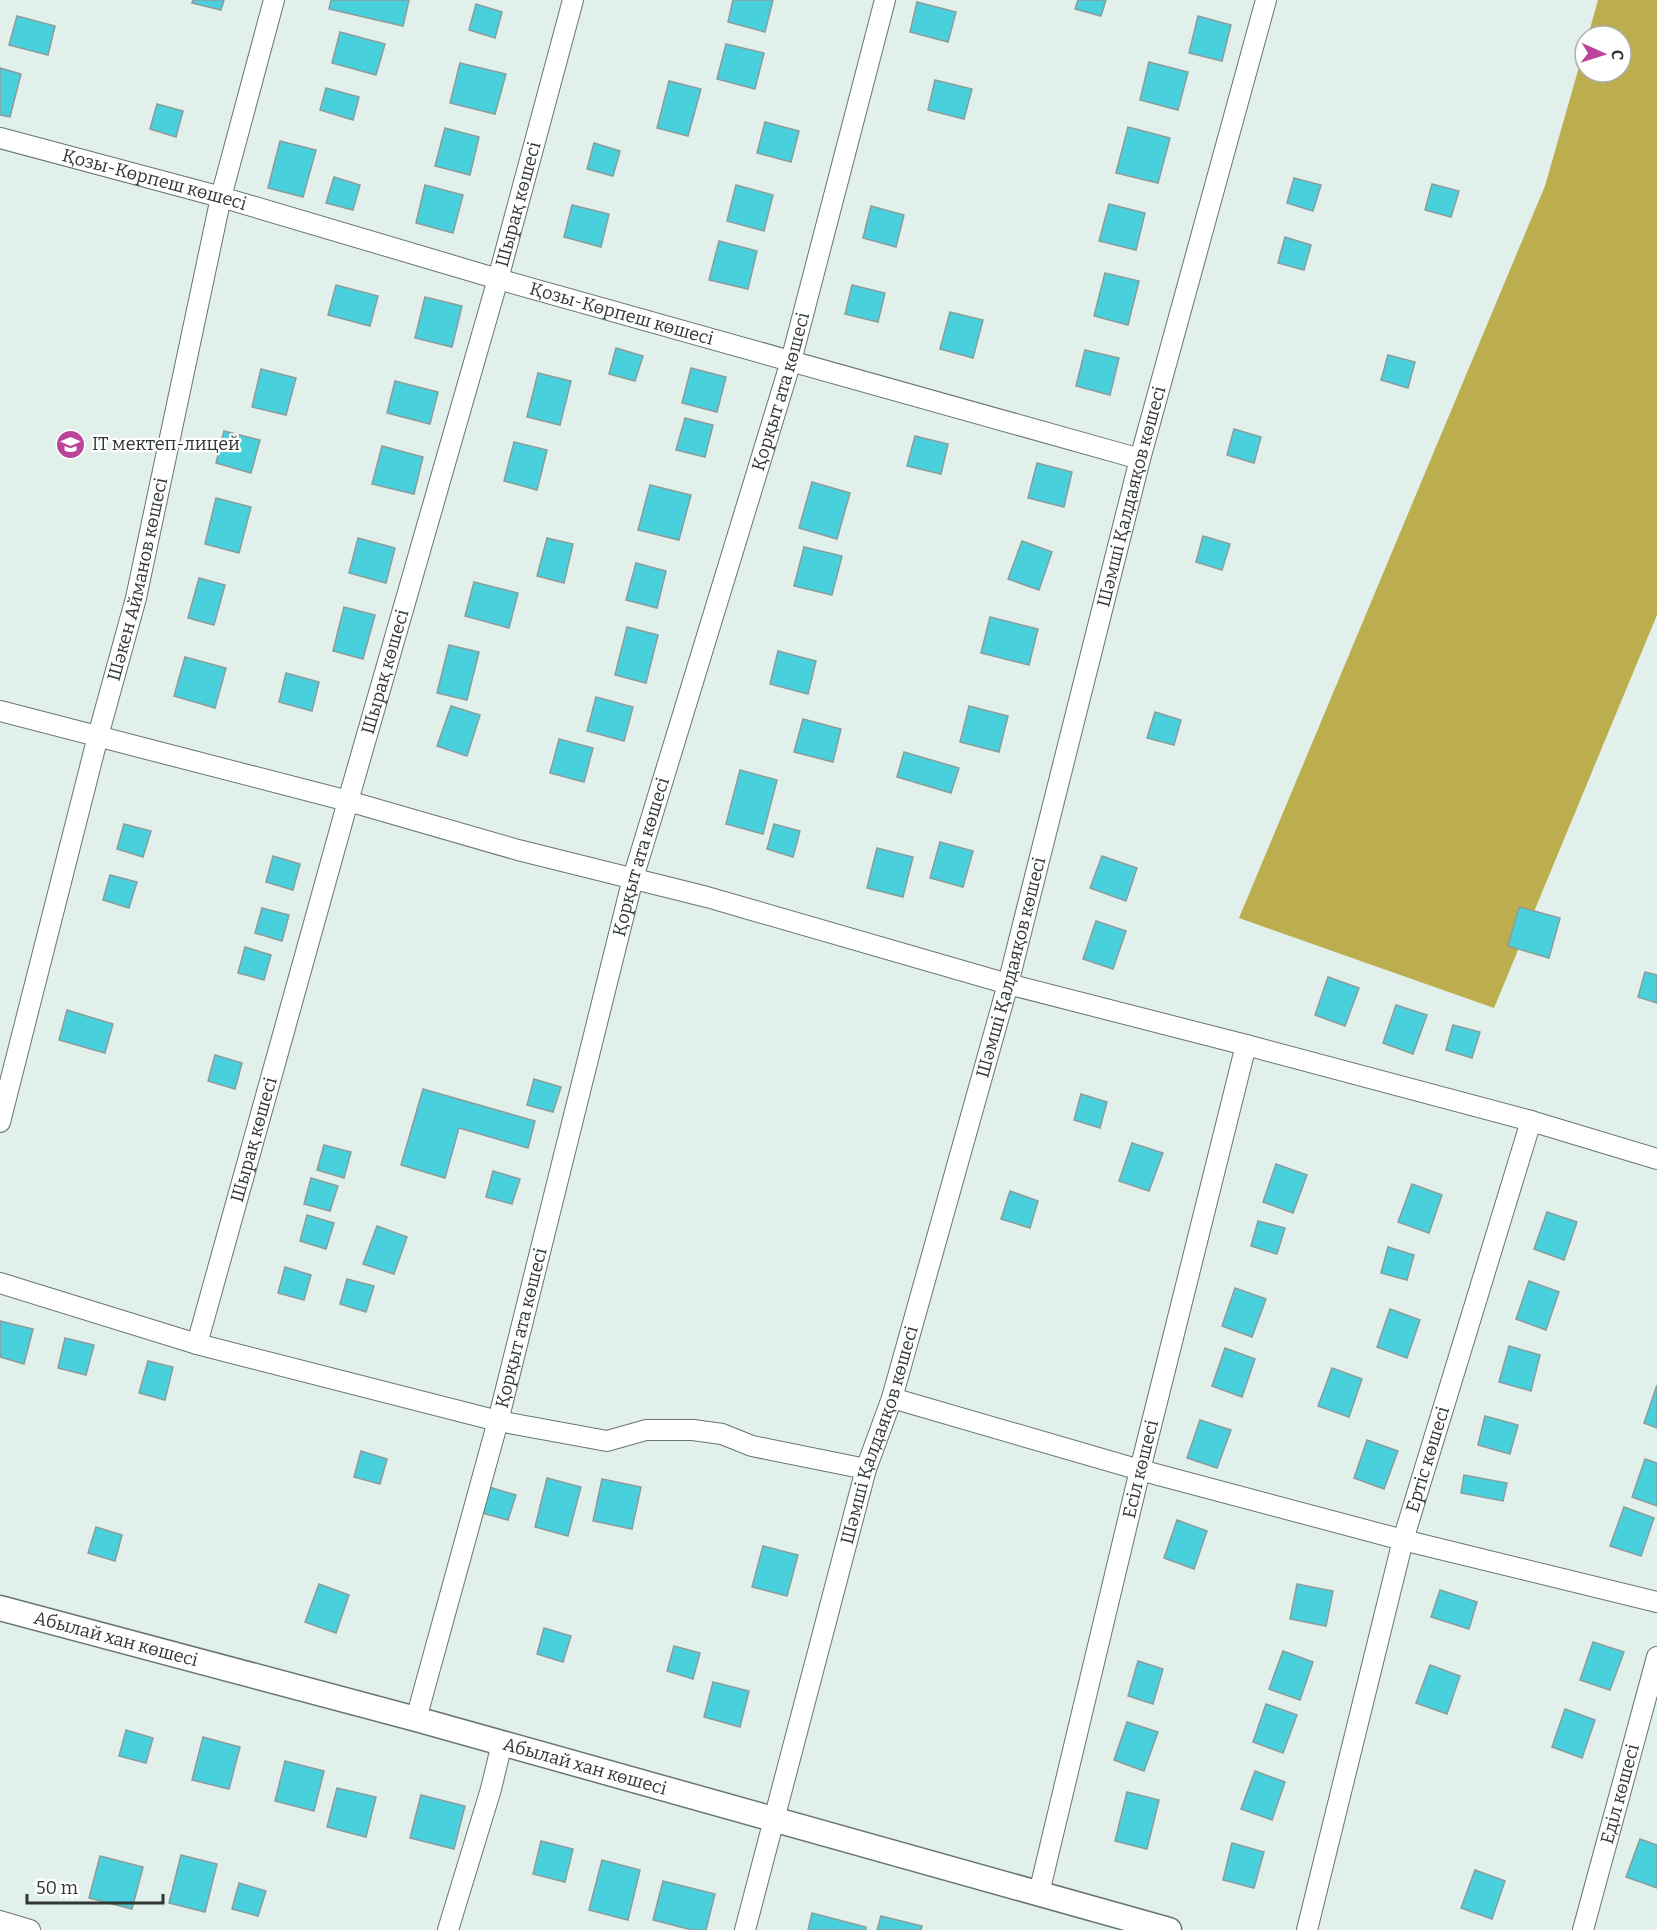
<svg xmlns="http://www.w3.org/2000/svg" width="1657" height="1930" font-family="Bitter,serif">
<style>
.forest{fill:#bcad4f}
.building{fill:#48d0dc;stroke:#8c9c9d;stroke-width:1.5}
.lines{fill:none;stroke-linecap:round;stroke-linejoin:round}
.minor-casing{stroke:#687570;stroke-width:22}
.tertiary-casing{stroke:#687570;stroke-width:27}
.minor{stroke:#fff;stroke-width:20}
.tertiary{stroke:#fff;stroke-width:24}
.labels{text-anchor:middle;stroke-width:4.5;stroke-linejoin:round;paint-order:stroke}
.street-label{font-size:18px;fill:#313734;stroke:#fff}
.poi-label{font-size:18px;fill:#313734;stroke:#fff;text-anchor:start}
</style>
<rect width="100%" height="100%" fill="#e1f0ea"/>
<path class="forest" d="M1598 0H1657V615L1494 1008 1239 918 1545 186 1585 46V72H1621V36H1588Z"/>
<g class="building">
<path d="M193 0H224L221 10 192 3Z"/>
<path d="M331 0H409L403 26 329 9Z"/>
<path d="M733 0H773L765 32 728 22Z"/>
<path d="M1078 0H1106L1101 16 1075 9Z"/>
<path d="M917 2 956 12 948 42 910 32Z"/>
<path d="M476 4 502 12 495 38 469 30Z"/>
<path d="M17 16 55 26 48 55 9 45Z"/>
<path d="M1198 16 1231 25 1222 61 1189 53Z"/>
<path d="M340 32 385 44 376 75 332 63Z"/>
<path d="M726 44 764 53 755 89 717 79Z"/>
<path d="M1149 62 1188 72 1178 110 1140 100Z"/>
<path d="M460 63 506 74 495 114 450 103Z"/>
<path d="M0 68 21 74 10 117 0 115Z"/>
<path d="M935 80 972 89 964 119 928 110Z"/>
<path d="M669 81 701 89 688 136 657 128Z"/>
<path d="M326 88 359 97 353 120 320 110Z"/>
<path d="M157 104 183 111 176 137 150 129Z"/>
<path d="M765 122 799 131 791 162 757 153Z"/>
<path d="M1128 127 1170 138 1158 183 1116 173Z"/>
<path d="M445 128 479 137 470 175 435 166Z"/>
<path d="M280 141 316 150 303 197 268 188Z"/>
<path d="M594 143 620 151 613 176 587 169Z"/>
<path d="M334 177 360 185 353 210 326 203Z"/>
<path d="M1294 178 1321 185 1313 211 1287 203Z"/>
<path d="M1432 184 1459 191 1451 217 1425 210Z"/>
<path d="M425 185 463 195 453 233 416 223Z"/>
<path d="M736 185 773 195 764 231 727 221Z"/>
<path d="M1109 204 1145 213 1136 250 1099 241Z"/>
<path d="M572 205 609 214 601 247 564 237Z"/>
<path d="M871 206 904 215 896 247 863 238Z"/>
<path d="M1285 237 1311 245 1304 270 1278 263Z"/>
<path d="M719 241 757 251 748 289 709 280Z"/>
<path d="M1105 273 1139 281 1128 325 1094 316Z"/>
<path d="M336 285 378 296 370 326 328 315Z"/>
<path d="M852 285 885 293 878 322 845 314Z"/>
<path d="M425 297 462 306 452 347 415 338Z"/>
<path d="M950 312 983 320 973 358 940 349Z"/>
<path d="M616 348 643 356 635 381 609 374Z"/>
<path d="M1085 350 1119 358 1110 395 1076 386Z"/>
<path d="M1388 355 1415 362 1408 388 1381 380Z"/>
<path d="M691 368 726 377 717 412 682 403Z"/>
<path d="M261 369 296 378 286 415 252 407Z"/>
<path d="M538 373 571 381 560 425 527 417Z"/>
<path d="M395 381 438 392 430 424 387 413Z"/>
<path d="M685 418 713 425 705 457 676 450Z"/>
<path d="M1234 429 1261 437 1254 463 1227 455Z"/>
<path d="M224 431 260 440 251 473 216 463Z"/>
<path d="M915 436 948 444 941 474 907 466Z"/>
<path d="M514 442 547 450 537 490 504 481Z"/>
<path d="M382 446 423 457 414 494 372 484Z"/>
<path d="M1037 463 1072 472 1064 507 1028 498Z"/>
<path d="M812 482 850 493 837 539 799 528Z"/>
<path d="M650 485 691 495 679 540 638 530Z"/>
<path d="M216 498 251 507 239 553 205 544Z"/>
<path d="M1203 536 1230 544 1222 570 1196 562Z"/>
<path d="M358 538 395 548 386 583 349 573Z"/>
<path d="M547 538 573 544 564 583 537 576Z"/>
<path d="M1022 541 1052 552 1039 590 1008 579Z"/>
<path d="M804 547 842 556 832 595 794 586Z"/>
<path d="M636 563 666 571 657 608 626 600Z"/>
<path d="M199 578 225 585 214 625 188 618Z"/>
<path d="M474 582 518 593 509 628 465 616Z"/>
<path d="M344 607 375 615 363 659 333 651Z"/>
<path d="M990 617 1038 629 1029 665 981 653Z"/>
<path d="M627 627 658 635 646 683 615 675Z"/>
<path d="M449 645 479 652 467 700 437 693Z"/>
<path d="M778 651 816 661 808 694 770 684Z"/>
<path d="M185 657 226 668 215 708 174 696Z"/>
<path d="M286 673 319 682 312 711 279 702Z"/>
<path d="M596 697 633 707 624 741 587 731Z"/>
<path d="M451 706 480 715 467 756 437 746Z"/>
<path d="M969 706 1008 716 999 752 960 742Z"/>
<path d="M1155 712 1181 720 1174 745 1147 738Z"/>
<path d="M803 719 841 729 833 762 794 752Z"/>
<path d="M559 739 593 748 584 782 550 773Z"/>
<path d="M904 752 959 768 951 793 897 777Z"/>
<path d="M740 770 777 780 763 834 726 824Z"/>
<path d="M124 824 151 831 143 857 117 849Z"/>
<path d="M774 824 800 831 793 857 767 849Z"/>
<path d="M940 842 973 851 963 887 930 878Z"/>
<path d="M877 848 913 857 903 897 867 888Z"/>
<path d="M273 856 300 864 293 890 266 882Z"/>
<path d="M1102 856 1137 868 1126 901 1090 888Z"/>
<path d="M110 875 137 882 129 908 103 900Z"/>
<path d="M1519 907 1560 918 1549 958 1508 946Z"/>
<path d="M262 908 289 915 282 941 255 933Z"/>
<path d="M1096 921 1126 931 1113 969 1083 959Z"/>
<path d="M245 947 271 955 264 980 238 973Z"/>
<path d="M1645 972 1657 975V1003L1638 997Z"/>
<path d="M1328 977 1359 988 1345 1026 1315 1015Z"/>
<path d="M1396 1005 1427 1015 1413 1054 1383 1043Z"/>
<path d="M67 1010 113 1024 105 1053 59 1040Z"/>
<path d="M1453 1025 1480 1032 1472 1058 1446 1050Z"/>
<path d="M215 1055 242 1063 235 1089 208 1081Z"/>
<path d="M534 1079 561 1087 553 1112 527 1105Z"/>
<path d="M423 1089 535 1121 528 1148 459 1128 445 1178 401 1165Z"/>
<path d="M1081 1094 1107 1102 1100 1128 1074 1120Z"/>
<path d="M1132 1143 1163 1153 1149 1191 1119 1181Z"/>
<path d="M324 1145 351 1152 344 1178 317 1170Z"/>
<path d="M1276 1164 1307 1175 1293 1213 1263 1202Z"/>
<path d="M493 1171 520 1179 512 1204 486 1197Z"/>
<path d="M311 1178 338 1186 330 1211 304 1204Z"/>
<path d="M1412 1184 1442 1195 1429 1233 1398 1222Z"/>
<path d="M1010 1191 1038 1201 1030 1228 1001 1219Z"/>
<path d="M1547 1212 1577 1222 1564 1260 1534 1249Z"/>
<path d="M307 1215 334 1223 326 1249 300 1241Z"/>
<path d="M1258 1221 1285 1228 1277 1254 1251 1246Z"/>
<path d="M377 1226 407 1237 394 1274 363 1264Z"/>
<path d="M1388 1247 1414 1255 1407 1280 1381 1273Z"/>
<path d="M285 1267 311 1275 304 1300 278 1293Z"/>
<path d="M347 1279 374 1286 366 1312 340 1304Z"/>
<path d="M1529 1281 1559 1292 1546 1330 1516 1319Z"/>
<path d="M1235 1288 1266 1299 1252 1337 1222 1326Z"/>
<path d="M1390 1309 1420 1320 1407 1358 1377 1347Z"/>
<path d="M0 1321 33 1329 24 1364 0 1357Z"/>
<path d="M65 1338 94 1345 86 1375 58 1368Z"/>
<path d="M1509 1346 1540 1355 1531 1391 1499 1382Z"/>
<path d="M1225 1348 1255 1359 1242 1397 1212 1386Z"/>
<path d="M148 1361 173 1367 165 1400 139 1393Z"/>
<path d="M1332 1368 1362 1379 1349 1417 1318 1406Z"/>
<path d="M1657 1385V1428L1644 1423Z"/>
<path d="M1485 1416 1518 1425 1510 1454 1478 1445Z"/>
<path d="M1200 1420 1231 1430 1217 1468 1187 1458Z"/>
<path d="M1367 1440 1398 1451 1384 1489 1354 1478Z"/>
<path d="M361 1451 387 1459 380 1484 354 1477Z"/>
<path d="M1645 1459 1657 1463V1506L1632 1497Z"/>
<path d="M1464 1475 1507 1483 1503 1501 1461 1493Z"/>
<path d="M547 1478 581 1487 568 1536 535 1527Z"/>
<path d="M602 1479 641 1487 632 1529 593 1521Z"/>
<path d="M489 1487 516 1495 508 1520 482 1513Z"/>
<path d="M1624 1507 1654 1518 1641 1556 1610 1546Z"/>
<path d="M1177 1520 1207 1531 1194 1569 1164 1558Z"/>
<path d="M96 1527 122 1535 115 1561 88 1553Z"/>
<path d="M763 1546 798 1555 787 1596 752 1587Z"/>
<path d="M319 1584 349 1595 336 1633 305 1622Z"/>
<path d="M1297 1584 1333 1591 1326 1626 1290 1619Z"/>
<path d="M1440 1590 1477 1602 1469 1629 1431 1617Z"/>
<path d="M544 1628 571 1636 563 1662 537 1654Z"/>
<path d="M1593 1642 1624 1652 1610 1690 1580 1680Z"/>
<path d="M674 1646 700 1653 693 1679 667 1671Z"/>
<path d="M1283 1651 1313 1662 1300 1700 1269 1689Z"/>
<path d="M1138 1661 1163 1669 1153 1704 1128 1696Z"/>
<path d="M1430 1665 1460 1676 1447 1714 1416 1703Z"/>
<path d="M713 1682 749 1691 740 1727 704 1717Z"/>
<path d="M1266 1704 1297 1715 1283 1753 1253 1742Z"/>
<path d="M1565 1709 1595 1720 1582 1758 1552 1747Z"/>
<path d="M1127 1722 1158 1732 1144 1771 1114 1760Z"/>
<path d="M126 1730 153 1738 146 1763 119 1756Z"/>
<path d="M203 1737 240 1747 229 1789 192 1780Z"/>
<path d="M285 1761 324 1771 314 1811 275 1801Z"/>
<path d="M1255 1771 1285 1782 1272 1820 1241 1809Z"/>
<path d="M337 1788 376 1797 366 1837 327 1827Z"/>
<path d="M1127 1792 1159 1800 1147 1849 1115 1841Z"/>
<path d="M421 1795 465 1806 454 1849 410 1838Z"/>
<path d="M1640 1839 1657 1845V1888L1626 1877Z"/>
<path d="M541 1841 573 1849 565 1882 533 1874Z"/>
<path d="M1232 1843 1264 1852 1254 1888 1223 1880Z"/>
<path d="M181 1855 217 1864 205 1912 169 1903Z"/>
<path d="M100 1856 143 1867 132 1909 89 1898Z"/>
<path d="M602 1860 640 1870 628 1920 589 1910Z"/>
<path d="M1475 1870 1505 1881 1492 1919 1461 1908Z"/>
<path d="M663 1881 715 1894 706 1930H692L653 1920Z"/>
<path d="M239 1883 266 1891 258 1916 232 1909Z"/>
<path d="M812 1913 866 1927V1930H808Z"/>
<path d="M881 1916 922 1926 921 1930H877Z"/>
</g>
<g class="lines">
<defs>
<g id="minor">
<path id="s1" d="M0 138 221 197 498 279 1140 459"/>
<path d="M0 711 348 801 518 850 707 897 1008 984 1246 1045 1531 1121"/>
<path id="s2" d="M0 1122 98 736 136 598 221 197 274 0"/>
<path d="M0 1283 197 1344 498 1421 607 1441 646 1430H693L722 1434 752 1446 866 1469"/>
<path id="s3" d="M197 1344 348 801 498 279 573 0"/>
<path d="M892 1398 1140 1470 1403 1540 1657 1602"/>
<path id="s4" d="M416 1719 498 1421 633 878 791 361 885 0"/>
<path id="s5" d="M1039 1893 1140 1470 1246 1045"/>
<path d="M0 1921 30 1930"/>
<path d="M448 1930 491 1789 502 1743"/>
<path id="s6" d="M745 1930 866 1469 892 1398 1008 984 1140 459 1266 0"/>
<path id="s7" d="M1307 1930 1403 1540 1531 1121 1657 1159"/>
<path id="s8" d="M1583 1930 1657 1657"/>
</g>
<g id="tertiary">
<path id="s9" d="M0 1608 416 1719 1169 1930"/>
</g>
</defs>
<use href="#minor" class="minor-casing"/>
<use href="#tertiary" class="tertiary-casing"/>
<use href="#minor" class="minor"/>
<use href="#tertiary" class="tertiary"/>
</g>
<defs>
<symbol id="school-disc" viewBox="-11 -11 22 22"><circle r="9.5" fill="#bb449a" stroke="#fff"/><path d="M0-5L7-2L0 1L-7-2ZM-4 1L0 2.5L4 1V4Q0 6-4 4Z" fill="#fff"/></symbol>
</defs>
<g fill-rule="evenodd">
<use href="#school-disc" x="54" y="428" width="33" height="33"/>
</g>
<g class="labels">
<g class="street-label">
<text dy="6" stroke="none"><textPath href="#s1" startOffset="160">Қозы-Көрпеш көшесі</textPath></text>
<text dy="6" stroke="none"><textPath href="#s3" startOffset="1184">Шырақ көшесі</textPath></text>
<text dy="6" stroke="none"><textPath href="#s1" startOffset="646">Қозы-Көрпеш көшесі</textPath></text>
<text dy="6" stroke="none"><textPath href="#s4" startOffset="1377">Қорқыт ата көшесі</textPath></text>
<text dy="6" stroke="none"><textPath href="#s6" startOffset="1485">Шәмші Қалдаяқов көшесі</textPath></text>
<text dy="6" stroke="none"><textPath href="#s2" startOffset="560">Шәкен Айманов көшесі</textPath></text>
<text dy="6" stroke="none"><textPath href="#s3" startOffset="698">Шырақ көшесі</textPath></text>
<text dy="6" stroke="none"><textPath href="#s4" startOffset="891">Қорқыт ата көшесі</textPath></text>
<text dy="6" stroke="none"><textPath href="#s6" startOffset="999">Шәмші Қалдаяқов көшесі</textPath></text>
<text dy="6" stroke="none"><textPath href="#s3" startOffset="212">Шырақ көшесі</textPath></text>
<text dy="6" stroke="none"><textPath href="#s4" startOffset="405">Қорқыт ата көшесі</textPath></text>
<text dy="6" stroke="none"><textPath href="#s6" startOffset="513">Шәмші Қалдаяқов көшесі</textPath></text>
<text dy="6" stroke="none"><textPath href="#s7" startOffset="486">Ертіс көшесі</textPath></text>
<text dy="6" stroke="none"><textPath href="#s5" startOffset="436">Есіл көшесі</textPath></text>
<text dy="6" stroke="none"><textPath href="#s9" startOffset="120">Абылай хан көшесі</textPath></text>
<text dy="6" stroke="none"><textPath href="#s9" startOffset="606">Абылай хан көшесі</textPath></text>
<text dy="6" stroke="none"><textPath href="#s8" startOffset="141">Еділ көшесі</textPath></text>
</g>
<g class="poi-label">
<text x="92" y="450">IT мектеп-лицей</text>
</g>
</g>
<g transform="translate(1603 54) rotate(93)"><circle r="28" fill="#ffffff" stroke="#adafae" stroke-width="1.5"/>
<path d="M0-4.5L10 22L0 15L-10 22Z" fill="#bb449a"/>
<text y="-9" font-size="16" font-weight="bold" text-anchor="middle" fill="#313734">С</text>
</g>
<path d="M27 1894v9h136v-9" fill="none" stroke="#313734" stroke-width="3"/>
<text x="36" y="1894" font-size="18" fill="#313734" stroke="#ffffff" stroke-width="4.5" paint-order="stroke">50 m</text>
</svg>
